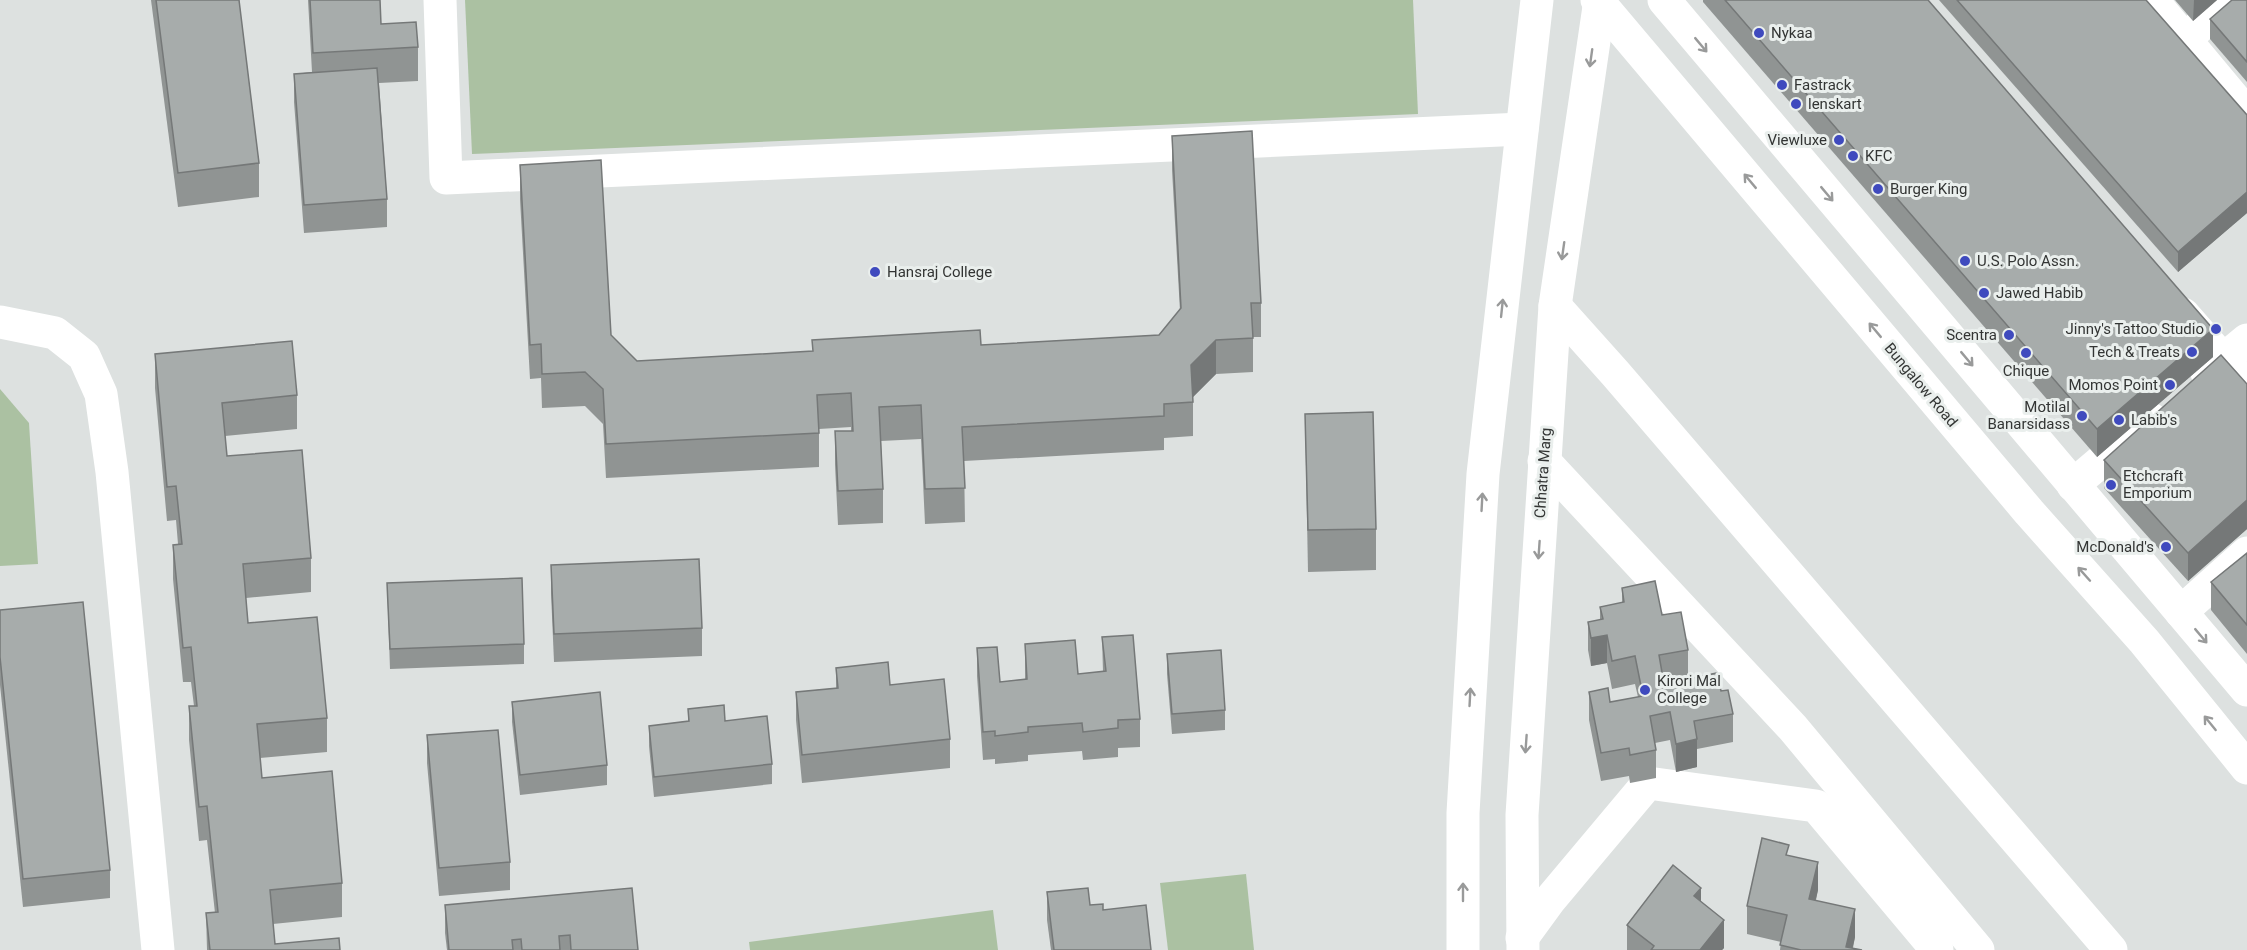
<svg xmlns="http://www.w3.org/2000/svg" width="2247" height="950" font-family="Roboto,sans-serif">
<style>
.green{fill:#abc1a2}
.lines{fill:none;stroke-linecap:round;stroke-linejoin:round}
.minor{stroke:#fff;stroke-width:33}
.wall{fill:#909493}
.shaded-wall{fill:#757878}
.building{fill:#a7acab;stroke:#757878;stroke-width:1.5}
.oneway{stroke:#999a9a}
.poi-dot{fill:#3f4abe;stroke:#eaefed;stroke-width:2}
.labels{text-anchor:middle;stroke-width:6;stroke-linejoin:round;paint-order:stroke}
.poi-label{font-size:15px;fill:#333534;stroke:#eaefed;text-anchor:start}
.street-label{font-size:15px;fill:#333534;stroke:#eaefed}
</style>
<rect width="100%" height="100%" fill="#dde1e0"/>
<g class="green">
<path d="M465 0H1413L1418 114 472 154Z"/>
<path d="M0 389 29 423 38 564 0 566Z"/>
<path d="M1246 874 1254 950H1168L1160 883Z"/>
<path d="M993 910 998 950H750L749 942Z"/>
</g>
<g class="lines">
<g class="minor">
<path d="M440 0 446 178 1522 129"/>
<path d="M1597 0 2029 512 2144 641 2247 768"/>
<path d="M1664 0 2247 690"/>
<path d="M2152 0 2247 114"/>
<path d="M2185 39 2230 0"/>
<path d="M1555 306 1615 373 2111 950"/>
<path d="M2183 314 2247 387"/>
<path d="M0 322 55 333 84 356 101 394 112 472 158 950"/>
<path d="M2207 373 2247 340"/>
<path d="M1544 461 1793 728 1978 950"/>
<path d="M2073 485 2151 419"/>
<path d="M2181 612 2247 553"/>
<path d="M1522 938 1549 901 1648 783 1816 806 1937 950"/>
<path d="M1463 950V813L1483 474 1537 0"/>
<path d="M1523 950 1522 815 1555 306 1600 0"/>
</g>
</g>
<g class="wall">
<path d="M151 0H239L259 163V197L178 207Z"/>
<path d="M308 0H380L381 24 418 47V81L379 83 387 199V227L304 233 294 102V74L312 72Z"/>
<path d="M1703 0H1928L2213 357 2097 457 1703 2Z"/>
<path d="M1939 0H2146L2247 115V213L2178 272Z"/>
<path d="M2175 0H2217L2193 21Z"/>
<path d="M2247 0V82L2210 39V19Z"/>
<path d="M1172 136 1261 303V337H1253V372L1216 374 1193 397V436L1164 438V450L964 461 965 522 925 524 921 439 881 441 883 489V523L838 525 835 465V431H851V427L819 429V467L606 478 603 424 585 406 542 408 541 378 530 379 520 199V165L611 335 637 361 981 345 1159 335 1180 311 1172 170Z"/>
<path d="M155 354 297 395V429L225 436 227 456 311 558V592L246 598 248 623 327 718V752L260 758 262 778 342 883V917L273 924 275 944 340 950H207L206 913H215L207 840 199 841 189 740V706H194L191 682H183L173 579V545L178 544 176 520 167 521 155 388Z"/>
<path d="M2247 384V529L2188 581 2104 488V460Z"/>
<path d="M1305 414 1376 529V570L1308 572Z"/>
<path d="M2247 553V654L2211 610V582Z"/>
<path d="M551 565 702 628V656L554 662 551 593Z"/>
<path d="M387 583 524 644V664L390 669Z"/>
<path d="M1622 588 1662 615 1688 650V678L1664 682V684L1721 691 1733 714V742L1697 749V767L1676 772 1670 740 1655 743 1656 750V778L1630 783 1629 776 1601 781 1589 720V692L1610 702 1638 697 1635 684 1612 689 1607 663 1591 666 1588 650V622L1600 620V607L1622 603Z"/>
<path d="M0 610 110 870V898L23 907 0 685Z"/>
<path d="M1102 637 1140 719V747L1118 748V757L1083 760 1082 751 1028 755V761L995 764V759L983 760 977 676V648L1000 682 1025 679V644L1078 674 1103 672Z"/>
<path d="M1167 654 1225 710V730L1172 734 1167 674Z"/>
<path d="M836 668 890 685 950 739V768L802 783 796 720V692L836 688Z"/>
<path d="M512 702 607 765V785L520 795 512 722Z"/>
<path d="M688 709 725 721 772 764V784L654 797 649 746V726L688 721Z"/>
<path d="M427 735 510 862V890L439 896 427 763Z"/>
<path d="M1789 855 1818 890 1816 900 1855 937 1853 948 1862 950H1780L1781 942 1747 934V906Z"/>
<path d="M1047 892 1090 905 1103 910 1151 950H1051L1047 920Z"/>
<path d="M1701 902 1724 948 1722 950H1627V925Z"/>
<path d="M445 905 638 950H447L445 933Z"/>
</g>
<g class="shaded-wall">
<path d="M2194 0H2217L2193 21Z"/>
<path d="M2247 192V213L2178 272V252Z"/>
<path d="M2213 329V357L2097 457V429Z"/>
<path d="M1216 340V374L1191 399V365Z"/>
<path d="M2247 500V529L2188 581V553Z"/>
<path d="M1607 635V663L1591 666V638Z"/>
<path d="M1697 739V767L1676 772V744Z"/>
<path d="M1818 862V890L1809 927V899Z"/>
<path d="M1701 888V916L1694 896Z"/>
<path d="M1855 909V937L1852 950 1846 947Z"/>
<path d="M1724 920V948L1722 950H1700Z"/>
</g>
<g class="building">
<path d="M156 0H239L259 163 178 173Z"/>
<path d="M310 0H380L381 24 416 22 418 47 313 53Z"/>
<path d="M1725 0H1928L2213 329 2097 429Z"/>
<path d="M1957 0H2146L2247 115V192L2178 252Z"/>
<path d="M2232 0H2247V62L2210 19Z"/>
<path d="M377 68 387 199 304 205 294 74Z"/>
<path d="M1252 131 1261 303H1251L1253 338 1216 340 1191 365 1193 402 1164 404V416L962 427 965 488 925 489 921 405 879 407 883 489 838 491 835 431H853L851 393 817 395 819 433 606 444 603 389 585 372 542 374 541 344 530 345 520 165 601 160 611 335 637 361 813 351 812 340 980 330 981 345 1159 335 1181 308 1172 136Z"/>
<path d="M292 341 297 395 222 403 227 456 302 450 311 558 243 564 248 623 317 617 327 718 257 724 262 778 332 771 342 883 270 890 275 944 339 938 340 950H210L206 913 218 912 207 806 199 807 189 706H197L191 647 183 648 173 545 182 544 176 486 167 487 155 354Z"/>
<path d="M2221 355 2247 384V500L2188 553 2104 460Z"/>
<path d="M1373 412 1376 529 1308 530 1305 414Z"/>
<path d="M2247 553V625L2211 582Z"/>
<path d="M699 559 702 628 554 634 551 565Z"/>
<path d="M522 578 524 644 390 649 387 583Z"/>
<path d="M1655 581 1662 615 1681 612 1688 650 1659 655 1664 684 1717 673 1721 691 1728 690 1733 714 1694 721 1697 739 1676 744 1670 712 1650 716 1656 750 1630 755 1629 748 1601 753 1589 692 1608 688 1610 702 1643 696 1635 656 1612 661 1607 635 1591 638 1588 622 1603 619 1600 607 1624 602 1622 588Z"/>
<path d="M83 602 110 870 23 879 0 657V610Z"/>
<path d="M1133 635 1140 719 1118 720V728L1083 732 1082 723 1028 727V732L995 736V731L983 732 977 648 997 647 1000 682 1027 679 1025 644 1075 640 1078 674 1106 671 1102 637Z"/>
<path d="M1221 650 1225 710 1172 714 1167 654Z"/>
<path d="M888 662 890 685 944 679 950 739 802 755 796 692 838 688 836 668Z"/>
<path d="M600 692 607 765 520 775 512 702Z"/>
<path d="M724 705 725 721 767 716 772 764 654 777 649 726 689 721 688 709Z"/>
<path d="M498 730 510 862 439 868 427 735Z"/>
<path d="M1762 838 1789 845 1786 855 1818 862 1809 899 1855 909 1846 947 1862 950H1801L1780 945 1787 915 1747 906Z"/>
<path d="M1673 865 1701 888 1694 896 1724 920 1700 950H1651L1654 946 1627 925Z"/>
<path d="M632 888 638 950H571L570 935 559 936 560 950H522L521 939 512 940 513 950H449L445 905Z"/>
<path d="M1088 888 1090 905 1103 904V910L1146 905 1151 950H1054L1047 892Z"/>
</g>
<defs><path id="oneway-shaft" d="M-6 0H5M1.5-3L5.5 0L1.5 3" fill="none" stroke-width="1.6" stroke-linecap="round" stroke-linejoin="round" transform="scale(1.5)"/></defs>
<g class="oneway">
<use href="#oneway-shaft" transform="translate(1701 45) rotate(50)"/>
<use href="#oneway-shaft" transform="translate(1591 58) rotate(98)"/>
<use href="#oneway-shaft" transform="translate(1750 181) rotate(-130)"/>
<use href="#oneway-shaft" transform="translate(1827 194) rotate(50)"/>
<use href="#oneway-shaft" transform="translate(1563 251) rotate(98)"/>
<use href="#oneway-shaft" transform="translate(1502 308) rotate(-84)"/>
<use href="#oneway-shaft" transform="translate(1875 330) rotate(-130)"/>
<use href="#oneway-shaft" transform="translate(1967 359) rotate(50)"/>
<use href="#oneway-shaft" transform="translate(1482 502) rotate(-87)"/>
<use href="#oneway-shaft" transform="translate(1539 550) rotate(94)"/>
<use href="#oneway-shaft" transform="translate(2084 574) rotate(-132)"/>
<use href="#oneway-shaft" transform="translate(2201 636) rotate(50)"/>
<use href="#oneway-shaft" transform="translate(1470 697) rotate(-87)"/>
<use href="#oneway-shaft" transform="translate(2210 723) rotate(-129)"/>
<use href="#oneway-shaft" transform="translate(1526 744) rotate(94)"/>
<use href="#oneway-shaft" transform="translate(1463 892) rotate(-90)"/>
</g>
<g class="poi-dot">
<circle cx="1759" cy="33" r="6"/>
<circle cx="1782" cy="85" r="6"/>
<circle cx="1796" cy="104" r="6"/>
<circle cx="1839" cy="140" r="6"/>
<circle cx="1853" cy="156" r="6"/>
<circle cx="1878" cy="189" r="6"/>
<circle cx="1965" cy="261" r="6"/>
<circle cx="875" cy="272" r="6"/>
<circle cx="1984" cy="293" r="6"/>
<circle cx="2216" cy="329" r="6"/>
<circle cx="2009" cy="335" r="6"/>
<circle cx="2192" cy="352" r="6"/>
<circle cx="2026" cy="353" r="6"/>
<circle cx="2170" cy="385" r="6"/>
<circle cx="2082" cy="416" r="6"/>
<circle cx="2119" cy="420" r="6"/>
<circle cx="2111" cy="485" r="6"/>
<circle cx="2166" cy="547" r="6"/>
<circle cx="1645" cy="690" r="6"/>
</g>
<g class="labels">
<g class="poi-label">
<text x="1771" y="38">Nykaa</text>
<text x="1794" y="90">Fastrack</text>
<text x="1808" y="109">lenskart</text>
<text x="1827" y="145" text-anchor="end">Viewluxe</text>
<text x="1865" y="161">KFC</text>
<text x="1890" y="194">Burger King</text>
<text x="1977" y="266">U.S. Polo Assn.</text>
<text x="887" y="277">Hansraj College</text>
<text x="1996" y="298">Jawed Habib</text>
<text x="2204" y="334" text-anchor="end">Jinny's Tattoo Studio</text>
<text x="1997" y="340" text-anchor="end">Scentra</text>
<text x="2180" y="357" text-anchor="end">Tech &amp; Treats</text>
<text x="2026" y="376" text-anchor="middle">Chique</text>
<text x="2158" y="390" text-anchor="end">Momos Point</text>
<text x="2070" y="412" text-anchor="end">Motilal<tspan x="2070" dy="17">Banarsidass</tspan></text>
<text x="2131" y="425">Labib's</text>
<text x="2123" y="481">Etchcraft<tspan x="2123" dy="17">Emporium</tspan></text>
<text x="2154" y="552" text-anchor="end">McDonald's</text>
<text x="1657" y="686">Kirori Mal<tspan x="1657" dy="17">College</tspan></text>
</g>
<g class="street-label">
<text transform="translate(1921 385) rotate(50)" y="5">Bungalow Road</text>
<text transform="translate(1543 473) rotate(-86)" y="5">Chhatra Marg</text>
</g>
</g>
</svg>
